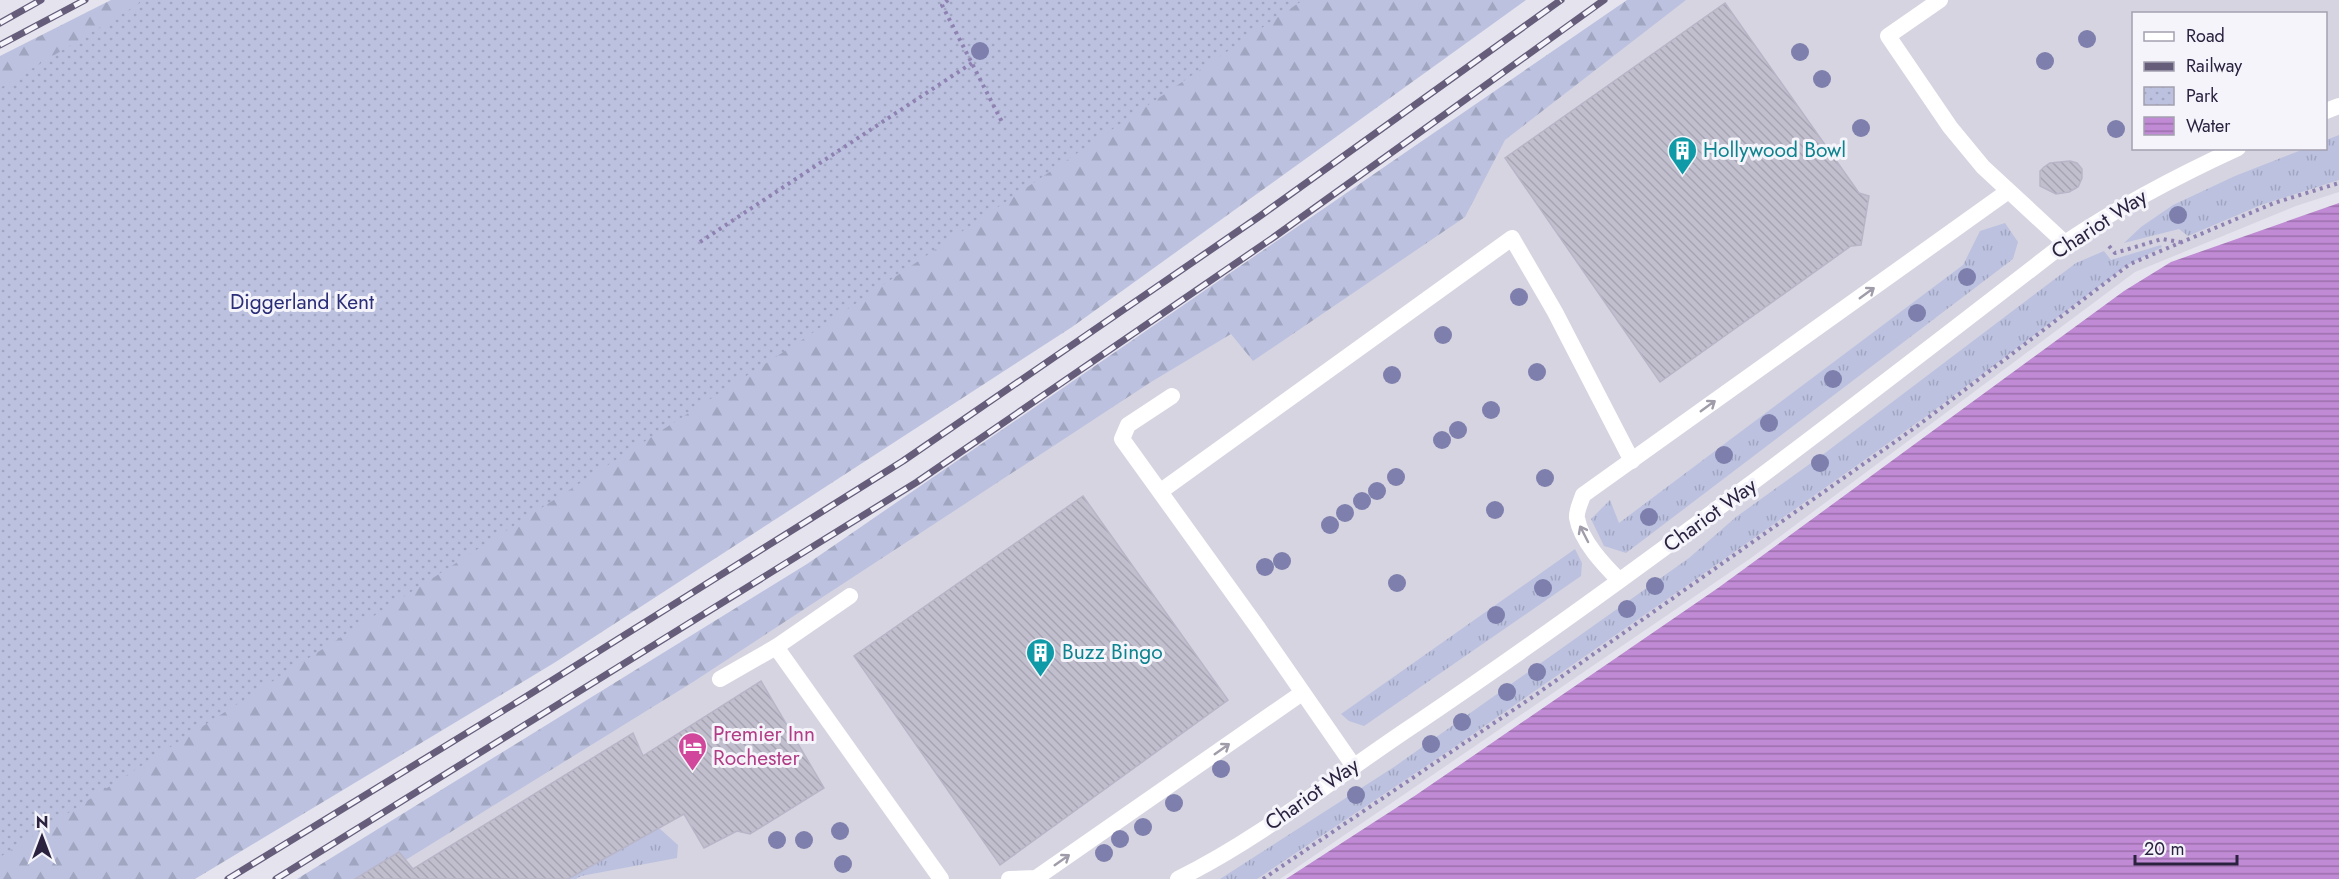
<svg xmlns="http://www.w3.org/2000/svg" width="2339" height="879" font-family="Jost,sans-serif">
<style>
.built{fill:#d6d4e1;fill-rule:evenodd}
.grass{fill:url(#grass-tufts)}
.forest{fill:url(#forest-firs)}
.park{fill:url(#park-dots)}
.water{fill:url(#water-rules)}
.building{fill:url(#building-back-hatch);stroke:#b8b5c8;stroke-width:1.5}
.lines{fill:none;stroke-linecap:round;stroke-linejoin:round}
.path{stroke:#8f82b2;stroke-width:4;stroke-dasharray:3 4.5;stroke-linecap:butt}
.service{stroke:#fff;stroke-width:16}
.minor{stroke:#fff;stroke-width:16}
.rail-casing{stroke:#665d7b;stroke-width:7}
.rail{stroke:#f4f4fa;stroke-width:4.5;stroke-dasharray:14;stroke-linecap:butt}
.tree{fill:#7e7fad}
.oneway{stroke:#a09ca9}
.labels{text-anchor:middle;stroke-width:6;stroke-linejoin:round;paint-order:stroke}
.culture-label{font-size:21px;fill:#0d838f;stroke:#f4f4fa;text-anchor:start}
.street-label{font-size:21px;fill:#2b2240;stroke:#f4f4fa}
.park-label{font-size:21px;fill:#2a2d78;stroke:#f4f4fa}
.hotel-label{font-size:21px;fill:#b23c85;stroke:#f4f4fa;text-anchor:start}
</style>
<defs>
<pattern id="grass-tufts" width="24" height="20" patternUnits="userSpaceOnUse" patternTransform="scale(1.5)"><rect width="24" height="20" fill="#bbc1df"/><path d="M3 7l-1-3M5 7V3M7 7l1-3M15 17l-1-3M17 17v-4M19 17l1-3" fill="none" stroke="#a1a6c0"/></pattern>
<pattern id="forest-firs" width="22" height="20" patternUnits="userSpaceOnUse" patternTransform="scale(1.5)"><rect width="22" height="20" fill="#bbc1df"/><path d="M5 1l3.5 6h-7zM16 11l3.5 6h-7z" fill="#a1a6c0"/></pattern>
<pattern id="park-dots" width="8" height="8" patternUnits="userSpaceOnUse" patternTransform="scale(1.5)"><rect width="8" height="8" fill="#bbc1df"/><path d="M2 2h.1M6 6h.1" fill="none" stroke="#a1a6c0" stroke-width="1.8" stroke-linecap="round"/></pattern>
<pattern id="water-rules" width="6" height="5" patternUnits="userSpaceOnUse" patternTransform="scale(1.5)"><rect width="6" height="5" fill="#c08ad4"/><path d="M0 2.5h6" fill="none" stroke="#9c70ad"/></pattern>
<pattern id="building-back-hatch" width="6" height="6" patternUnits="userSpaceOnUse" patternTransform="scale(1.5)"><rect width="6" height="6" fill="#c1bfce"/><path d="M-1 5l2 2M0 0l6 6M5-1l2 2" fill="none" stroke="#a6a4b2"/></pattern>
</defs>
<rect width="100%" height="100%" fill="#e5e3ee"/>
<path class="built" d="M1642 0H2339V192L2296 206 2135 272 1751 558 1280 879H332L892 529ZM2134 14H2326V148H2134Z"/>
<g class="grass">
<path d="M2339 135V180L2261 205 2188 236 2179 229 2124 243 2141 227 2173 205 2235 176 2304 149 2326 148V140Z"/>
<path d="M2005 223 2018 242 2013 259 1626 553 1604 546 1591 519 1610 500 1619 523 1963 265 1980 231Z"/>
<path d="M2161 245 2162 247 2126 266 1928 415 1689 584 1450 750 1257 879H1220L1394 767 1689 558 1736 517 1825 453 2076 263 2104 251 2111 260Z"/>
<path d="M1575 549 1582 563 1581 576 1364 726 1349 721 1341 714Z"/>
<path d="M659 828 678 845 677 858 581 876 576 879H564Z"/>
</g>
<g class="forest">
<path d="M111 0H212L0 109V56Z"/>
<path d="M1290 0H1526L1072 327 554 663 195 879H0V853Z"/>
<path d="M1627 0H1686L1505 140 1465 217 1253 361 1231 334 1151 382 693 682 375 879H297L807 564Z"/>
</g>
<path class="park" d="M145 0H1303L805 338 0 857V88Z"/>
<path class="water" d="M2339 203V879H1286L1416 795 1718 588 2124 291 2171 262Z"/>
<g class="building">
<path d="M1725 3 1859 193 1869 196 1861 245 1851 246 1660 382 1505 158Z"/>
<path d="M2070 161 2077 163 2082 169V178L2078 187 2069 192 2056 194 2040 186V171L2044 167 2050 163Z"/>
<path d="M1083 496 1228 700 1000 865 854 656Z"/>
<path d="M761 681 824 788 750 834 737 831 704 848 684 814 568 879H355L399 852 413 869 633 733 643 756Z"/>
</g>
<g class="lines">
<g class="path">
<path d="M948 0 942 5 1002 122"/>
<path d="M700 242 972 63"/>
<path d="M2109 246 2115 253 2162 239 2180 242"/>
<path d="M1263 879 1534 696 1916 427 2130 264 2274 203 2339 183"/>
</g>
<g class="service">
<path d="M1940 0 1888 36 1950 127 1983 167 2065 243"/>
<path d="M1172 396 1128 425 1122 439 1258 628 1353 765"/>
<path d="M1161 491 1512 238 1555 312 1632 461"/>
<path d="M1619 580C1604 565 1581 541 1577 518 1576 511 1581 502 1583 495L2007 192"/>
<path d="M776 647 941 879"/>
<path d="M720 679 776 647 850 596"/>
<path d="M1009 879 1036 878 1302 693"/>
</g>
<g class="minor">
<path d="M2326 111 2339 106"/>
<path d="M1178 879C1263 837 1338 775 1417 723 1640 572 1852 408 2065 243 2120 206 2177 176 2238 148"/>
</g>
<defs>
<g id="rail">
<path d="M0 23 41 0"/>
<path d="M0 45 85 0"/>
<path d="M228 879 519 701 903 461 1260 216 1561 0"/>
<path d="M276 879 917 482 1274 237 1604 0"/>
</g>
</defs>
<use href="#rail" class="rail-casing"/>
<use href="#rail" class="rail"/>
</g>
<g class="tree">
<circle cx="2087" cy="39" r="9"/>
<circle cx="980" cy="51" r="9"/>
<circle cx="1800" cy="52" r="9"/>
<circle cx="2045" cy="61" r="9"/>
<circle cx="1822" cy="79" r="9"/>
<circle cx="1861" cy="128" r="9"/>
<circle cx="2116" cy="129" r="9"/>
<circle cx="2178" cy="215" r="9"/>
<circle cx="1967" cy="277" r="9"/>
<circle cx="1519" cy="297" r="9"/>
<circle cx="1917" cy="313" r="9"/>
<circle cx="1443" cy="335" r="9"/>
<circle cx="1537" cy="372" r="9"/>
<circle cx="1392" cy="375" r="9"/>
<circle cx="1833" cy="379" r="9"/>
<circle cx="1491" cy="410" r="9"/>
<circle cx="1769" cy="423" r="9"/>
<circle cx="1458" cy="430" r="9"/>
<circle cx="1442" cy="440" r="9"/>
<circle cx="1724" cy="455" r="9"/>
<circle cx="1820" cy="463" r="9"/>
<circle cx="1396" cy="477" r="9"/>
<circle cx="1545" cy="478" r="9"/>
<circle cx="1377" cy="491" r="9"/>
<circle cx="1362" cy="501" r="9"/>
<circle cx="1495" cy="510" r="9"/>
<circle cx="1345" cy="513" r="9"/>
<circle cx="1649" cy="517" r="9"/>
<circle cx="1330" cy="525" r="9"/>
<circle cx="1282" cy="561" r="9"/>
<circle cx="1265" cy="567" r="9"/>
<circle cx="1397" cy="583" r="9"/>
<circle cx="1655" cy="586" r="9"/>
<circle cx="1543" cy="588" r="9"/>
<circle cx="1627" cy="609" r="9"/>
<circle cx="1496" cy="615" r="9"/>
<circle cx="1537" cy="672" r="9"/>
<circle cx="1507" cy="692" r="9"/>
<circle cx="1462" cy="722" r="9"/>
<circle cx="1431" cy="744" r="9"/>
<circle cx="1221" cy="769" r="9"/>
<circle cx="1356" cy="795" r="9"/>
<circle cx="1174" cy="803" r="9"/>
<circle cx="1143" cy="827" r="9"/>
<circle cx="840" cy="831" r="9"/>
<circle cx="1120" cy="839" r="9"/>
<circle cx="777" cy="840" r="9"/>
<circle cx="804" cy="840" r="9"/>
<circle cx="1104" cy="853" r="9"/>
<circle cx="843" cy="864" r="9"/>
</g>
<defs><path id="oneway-shaft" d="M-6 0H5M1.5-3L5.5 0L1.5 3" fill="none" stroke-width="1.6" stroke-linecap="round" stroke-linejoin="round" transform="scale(1.5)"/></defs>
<g class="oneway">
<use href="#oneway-shaft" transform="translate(1867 293) rotate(-36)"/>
<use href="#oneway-shaft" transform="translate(1708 406) rotate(-36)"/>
<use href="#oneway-shaft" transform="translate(1584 534) rotate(-117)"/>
<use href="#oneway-shaft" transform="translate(1222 749) rotate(-35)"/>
<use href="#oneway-shaft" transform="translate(1062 860) rotate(-35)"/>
</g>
<defs>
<symbol id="building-pin" viewBox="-11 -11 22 30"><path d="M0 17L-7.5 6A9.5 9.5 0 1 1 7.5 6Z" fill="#0f9aa8" stroke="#f4f4fa"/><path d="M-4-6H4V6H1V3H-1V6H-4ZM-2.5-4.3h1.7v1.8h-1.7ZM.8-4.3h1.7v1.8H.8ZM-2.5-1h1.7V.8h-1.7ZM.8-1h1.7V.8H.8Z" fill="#fff"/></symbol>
<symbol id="hotel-pin" viewBox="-11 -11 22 30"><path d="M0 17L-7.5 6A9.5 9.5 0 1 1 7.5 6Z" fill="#d1479c" stroke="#f4f4fa"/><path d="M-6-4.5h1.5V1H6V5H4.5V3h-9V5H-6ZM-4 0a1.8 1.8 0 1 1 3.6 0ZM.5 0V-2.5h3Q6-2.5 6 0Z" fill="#fff"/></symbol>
</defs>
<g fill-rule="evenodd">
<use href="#building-pin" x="1666" y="134" width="33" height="45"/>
<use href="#building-pin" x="1024" y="636" width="33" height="45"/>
<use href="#hotel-pin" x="676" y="730" width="33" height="45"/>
</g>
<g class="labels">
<g class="culture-label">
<text x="1703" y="157">Hollywood Bowl</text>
<text x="1062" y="659">Buzz Bingo</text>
</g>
<g class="street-label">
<text transform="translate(2099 224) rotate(-33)" y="7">Chariot Way</text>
<text transform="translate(1710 515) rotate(-36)" y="7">Chariot Way</text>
<text transform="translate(1312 794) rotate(-35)" y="7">Chariot Way</text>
</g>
<g class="park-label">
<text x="302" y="309">Diggerland Kent</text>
</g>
<g class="hotel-label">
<text x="713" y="741">Premier Inn<tspan x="713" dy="24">Rochester</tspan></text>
</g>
</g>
<rect x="2132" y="12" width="195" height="138" fill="#f4f4fa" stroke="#a4a0b0" stroke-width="1.5"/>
<rect x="2144" y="32" width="30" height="9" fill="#ffffff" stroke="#a4a0b0" stroke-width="1.5"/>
<text x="2186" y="42" font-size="18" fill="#2b2240">Road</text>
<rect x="2144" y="62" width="30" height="9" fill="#665d7b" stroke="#a4a0b0" stroke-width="1.5"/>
<text x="2186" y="72" font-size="18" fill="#2b2240">Railway</text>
<rect x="2144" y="87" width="30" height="18" fill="url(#park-dots)" stroke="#a4a0b0" stroke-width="1.5"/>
<text x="2186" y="102" font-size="18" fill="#2b2240">Park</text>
<rect x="2144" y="117" width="30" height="18" fill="url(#water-rules)" stroke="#a4a0b0" stroke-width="1.5"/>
<text x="2186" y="132" font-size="18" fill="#2b2240">Water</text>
<g transform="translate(42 837)" stroke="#f4f4fa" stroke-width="4.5" paint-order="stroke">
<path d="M0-4.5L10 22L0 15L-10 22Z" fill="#2b2240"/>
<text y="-9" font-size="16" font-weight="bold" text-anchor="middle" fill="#2b2240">N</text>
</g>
<path d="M2135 855v9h102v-9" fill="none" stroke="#2b2240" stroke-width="3"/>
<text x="2144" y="855" font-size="18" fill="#2b2240" stroke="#f4f4fa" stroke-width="4.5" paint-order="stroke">20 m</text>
</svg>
